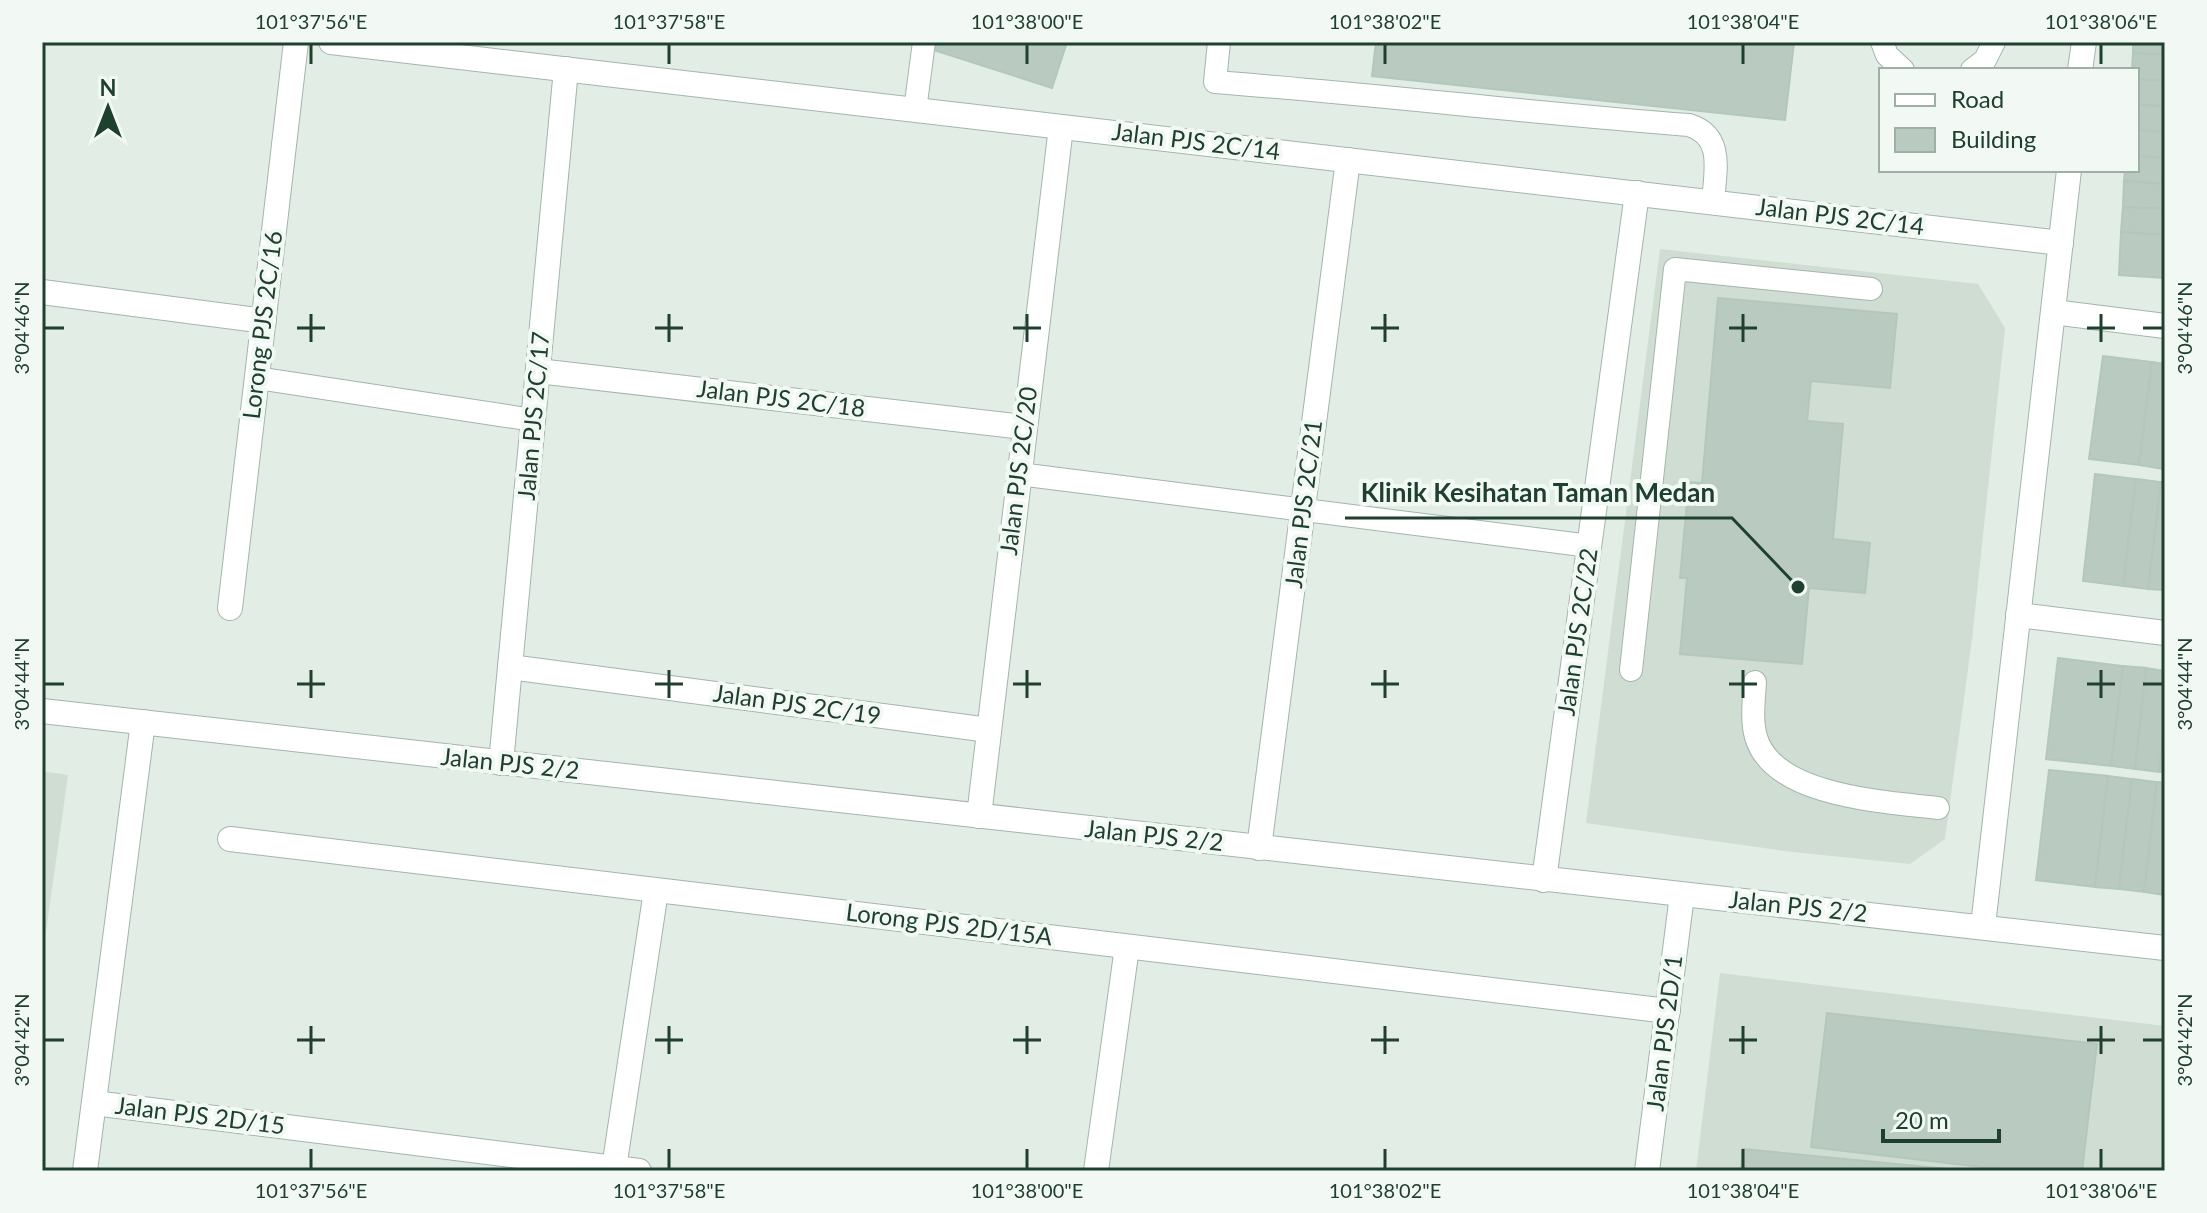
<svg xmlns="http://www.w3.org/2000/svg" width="2207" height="1213" font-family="Lato,sans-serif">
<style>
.built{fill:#d0ddd3}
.building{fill:#b9cbc0;stroke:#b3c7ba;stroke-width:2}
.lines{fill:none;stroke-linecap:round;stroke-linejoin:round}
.service-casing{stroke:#a3b6ab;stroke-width:24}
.minor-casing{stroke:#a3b6ab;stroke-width:26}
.tertiary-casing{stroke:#a3b6ab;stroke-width:26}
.service{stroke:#fff;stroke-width:22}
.minor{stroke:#fff;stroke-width:24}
.tertiary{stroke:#fff;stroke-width:24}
.ticks{fill:none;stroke:#20402f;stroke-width:3}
.labels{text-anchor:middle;stroke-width:8;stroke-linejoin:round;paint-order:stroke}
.street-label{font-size:24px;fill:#20402f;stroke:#f2f9f4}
.leader{fill:none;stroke:#20402f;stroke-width:3}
.callout-dot{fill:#20402f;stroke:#f2f9f4;stroke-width:3}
.callout-label{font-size:26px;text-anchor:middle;font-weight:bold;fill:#20402f;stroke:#f2f9f4;stroke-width:8;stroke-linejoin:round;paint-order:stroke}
.neatline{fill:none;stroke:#20402f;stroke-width:3}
.ticks-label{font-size:20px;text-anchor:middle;fill:#20402f}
</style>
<rect width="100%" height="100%" fill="#e1ede5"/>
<g class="built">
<path d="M1660 249 1978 284 2005 328 1972 639 1945 839 1910 864 1793 852 1586 823Z"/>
<path d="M42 771 68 775 42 960Z"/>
<path d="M1720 973 2165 1026V1171H1696Z"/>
</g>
<g class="building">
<path d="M937 42H1067L1052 88 934 50Z"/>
<path d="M1376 42H1794L1785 120 1372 76Z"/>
<path d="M2133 42H2165V55L2133 53Z"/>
<path d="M2133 53 2165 55V81L2137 79V70H2132Z"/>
<path d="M2137 79 2165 81V106L2137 105Z"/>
<path d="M2137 105 2165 106V132L2137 130Z"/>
<path d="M2137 130 2165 132V158L2137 156Z"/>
<path d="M2137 156 2165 158V184L2124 181 2125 170H2137Z"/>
<path d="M2124 181 2165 184V209L2123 207Z"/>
<path d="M2123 207 2165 209V235L2121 232Z"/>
<path d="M2121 232 2165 235V278L2119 275Z"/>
<path d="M1718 298 1897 314 1890 388 1811 381 1807 421 1843 424 1833 539 1870 543 1865 593 1809 588 1802 664 1680 654 1687 578H1680L1689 482 1702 483Z"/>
<path d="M2103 356 2152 362 2139 465 2089 459Z"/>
<path d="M2152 362 2165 364 2164 469 2139 465Z"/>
<path d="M2095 474 2136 479 2123 586 2083 581Z"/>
<path d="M2136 479 2161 482 2148 589 2123 586Z"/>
<path d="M2161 482H2165V590L2148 589Z"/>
<path d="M2058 658 2123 666 2111 766 2046 759Z"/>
<path d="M2123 666 2146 668 2135 769 2111 766Z"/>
<path d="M2146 668 2165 671V720L2159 772 2135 769Z"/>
<path d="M2165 720V772H2159Z"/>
<path d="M2049 770 2108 776 2095 887 2036 880Z"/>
<path d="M2108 776 2132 779 2119 889 2095 887Z"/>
<path d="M2132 779 2157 782 2144 892 2119 889Z"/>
<path d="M2157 782 2165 783V895L2144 892Z"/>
<path d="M1827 1013 2097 1044 2082 1171H2016L1811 1147Z"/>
<path d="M1743 1149 1968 1171H1741Z"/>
</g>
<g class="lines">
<defs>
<g id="service">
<path d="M1219 42 1215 82C1373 94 1531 113 1689 125 1725 136 1715 172 1713 202"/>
<path d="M1882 42 1887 55 1903 70"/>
<path d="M1972 70 1985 60 1994 42"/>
<path d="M915 110 924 42"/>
<path d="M257 378 533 420"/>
<path d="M1019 474 1590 546"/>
<path d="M1631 670 1675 269 1871 289"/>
<path d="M1755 682C1754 700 1751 720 1756 737 1773 797 1887 802 1938 808"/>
</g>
<g id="minor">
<path d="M331 42 2061 243"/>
<path d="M2080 70 2084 42"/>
<path d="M42 292 264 321"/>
<path d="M2053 312 2165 326"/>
<path d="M538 371 1024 427"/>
<path d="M230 608 296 42"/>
<path d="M2018 615 2165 633"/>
<path d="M510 667 989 730"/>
<path d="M501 763 566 69"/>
<path d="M979 816 1061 127"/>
<path d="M230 839 1668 1011"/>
<path d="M1259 848 1348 160"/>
<path d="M1544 880 1637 193"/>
<path d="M1983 926 2069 170"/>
<path d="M94 1103 639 1171"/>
<path d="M614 1168 656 891"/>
<path d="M1096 1171 1127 947"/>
</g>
<g id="tertiary">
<path d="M42 711 2165 948"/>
<path d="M85 1171 143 722"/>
<path d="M1647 1171 1682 895"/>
</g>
</defs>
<use href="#service" class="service-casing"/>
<use href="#minor" class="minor-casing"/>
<use href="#tertiary" class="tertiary-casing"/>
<use href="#service" class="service"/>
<use href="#minor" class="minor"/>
<use href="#tertiary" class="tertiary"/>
</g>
<path class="ticks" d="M311 44V64M669 44V64M1027 44V64M1385 44V64M1743 44V64M2101 44V64M311 314V342M669 314V342M1027 314V342M1385 314V342M1743 314V342M2101 314V342M44 328H64M297 328H325M655 328H683M1013 328H1041M1371 328H1399M1729 328H1757M2087 328H2115M2143 328H2163M311 670V698M669 670V698M1027 670V698M1385 670V698M1743 670V698M2101 670V698M44 684H64M297 684H325M655 684H683M1013 684H1041M1371 684H1399M1729 684H1757M2087 684H2115M2143 684H2163M311 1026V1054M669 1026V1054M1027 1026V1054M1385 1026V1054M1743 1026V1054M2101 1026V1054M44 1040H64M297 1040H325M655 1040H683M1013 1040H1041M1371 1040H1399M1729 1040H1757M2087 1040H2115M2143 1040H2163M311 1149V1169M669 1149V1169M1027 1149V1169M1385 1149V1169M1743 1149V1169M2101 1149V1169"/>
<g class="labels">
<g class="street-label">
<text transform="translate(1196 142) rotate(7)" y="8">Jalan PJS 2C/14</text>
<text transform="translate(1840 217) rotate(7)" y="8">Jalan PJS 2C/14</text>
<text transform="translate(263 325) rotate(-83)" y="8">Lorong PJS 2C/16</text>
<text transform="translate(781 399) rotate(7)" y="8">Jalan PJS 2C/18</text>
<text transform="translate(534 416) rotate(-85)" y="8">Jalan PJS 2C/17</text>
<text transform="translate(1019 471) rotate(-83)" y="8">Jalan PJS 2C/20</text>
<text transform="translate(1304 504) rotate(-83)" y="8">Jalan PJS 2C/21</text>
<text transform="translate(1578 632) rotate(-82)" y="8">Jalan PJS 2C/22</text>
<text transform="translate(797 705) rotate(8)" y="8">Jalan PJS 2C/19</text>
<text transform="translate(510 764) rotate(6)" y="8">Jalan PJS 2/2</text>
<text transform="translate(1154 836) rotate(6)" y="8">Jalan PJS 2/2</text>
<text transform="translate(1798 907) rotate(6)" y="8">Jalan PJS 2/2</text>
<text transform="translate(949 925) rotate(7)" y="8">Lorong PJS 2D/15A</text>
<text transform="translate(1665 1033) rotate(-83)" y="8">Jalan PJS 2D/1</text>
<text transform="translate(200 1116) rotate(7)" y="8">Jalan PJS 2D/15</text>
</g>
</g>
<path class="leader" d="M1798 587L1732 518H1345"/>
<circle class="callout-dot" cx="1798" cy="587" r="8"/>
<g class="callout-label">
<text x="1538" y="502">Klinik Kesihatan Taman Medan</text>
</g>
<rect width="2207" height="1213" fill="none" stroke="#f2f9f4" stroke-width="88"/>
<rect x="1879" y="68" width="260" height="104" fill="#f2f9f4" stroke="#9eafa5" stroke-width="2"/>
<rect x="1895" y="94" width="40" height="12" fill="#ffffff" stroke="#9eafa5" stroke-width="2"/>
<text x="1951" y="108" font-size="24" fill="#20402f">Road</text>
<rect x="1895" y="128" width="40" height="24" fill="#b9cbc0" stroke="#9eafa5" stroke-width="2"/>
<text x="1951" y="148" font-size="24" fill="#20402f">Building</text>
<g transform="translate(108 108)" stroke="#f2f9f4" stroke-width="6" paint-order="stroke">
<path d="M0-6L14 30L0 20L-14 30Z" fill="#20402f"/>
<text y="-12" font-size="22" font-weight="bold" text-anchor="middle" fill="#20402f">N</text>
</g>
<path d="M1883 1129v12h116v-12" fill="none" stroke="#20402f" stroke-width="4"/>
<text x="1895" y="1129" font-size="24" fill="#20402f" stroke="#f2f9f4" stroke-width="6" paint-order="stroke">20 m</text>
<rect x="44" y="44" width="2119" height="1125" class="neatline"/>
<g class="ticks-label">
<text x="311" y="29">101°37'56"E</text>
<text x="669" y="29">101°37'58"E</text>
<text x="1027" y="29">101°38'00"E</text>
<text x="1385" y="29">101°38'02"E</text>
<text x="1743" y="29">101°38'04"E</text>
<text x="2101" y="29">101°38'06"E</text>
<text transform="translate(22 328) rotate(-90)" y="7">3°04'46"N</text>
<text transform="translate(2185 328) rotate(-90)" y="7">3°04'46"N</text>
<text transform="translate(22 684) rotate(-90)" y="7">3°04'44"N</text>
<text transform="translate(2185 684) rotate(-90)" y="7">3°04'44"N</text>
<text transform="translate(22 1040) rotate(-90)" y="7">3°04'42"N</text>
<text transform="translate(2185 1040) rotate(-90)" y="7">3°04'42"N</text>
<text x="311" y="1198">101°37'56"E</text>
<text x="669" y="1198">101°37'58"E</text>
<text x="1027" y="1198">101°38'00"E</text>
<text x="1385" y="1198">101°38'02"E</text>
<text x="1743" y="1198">101°38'04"E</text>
<text x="2101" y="1198">101°38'06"E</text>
</g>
</svg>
